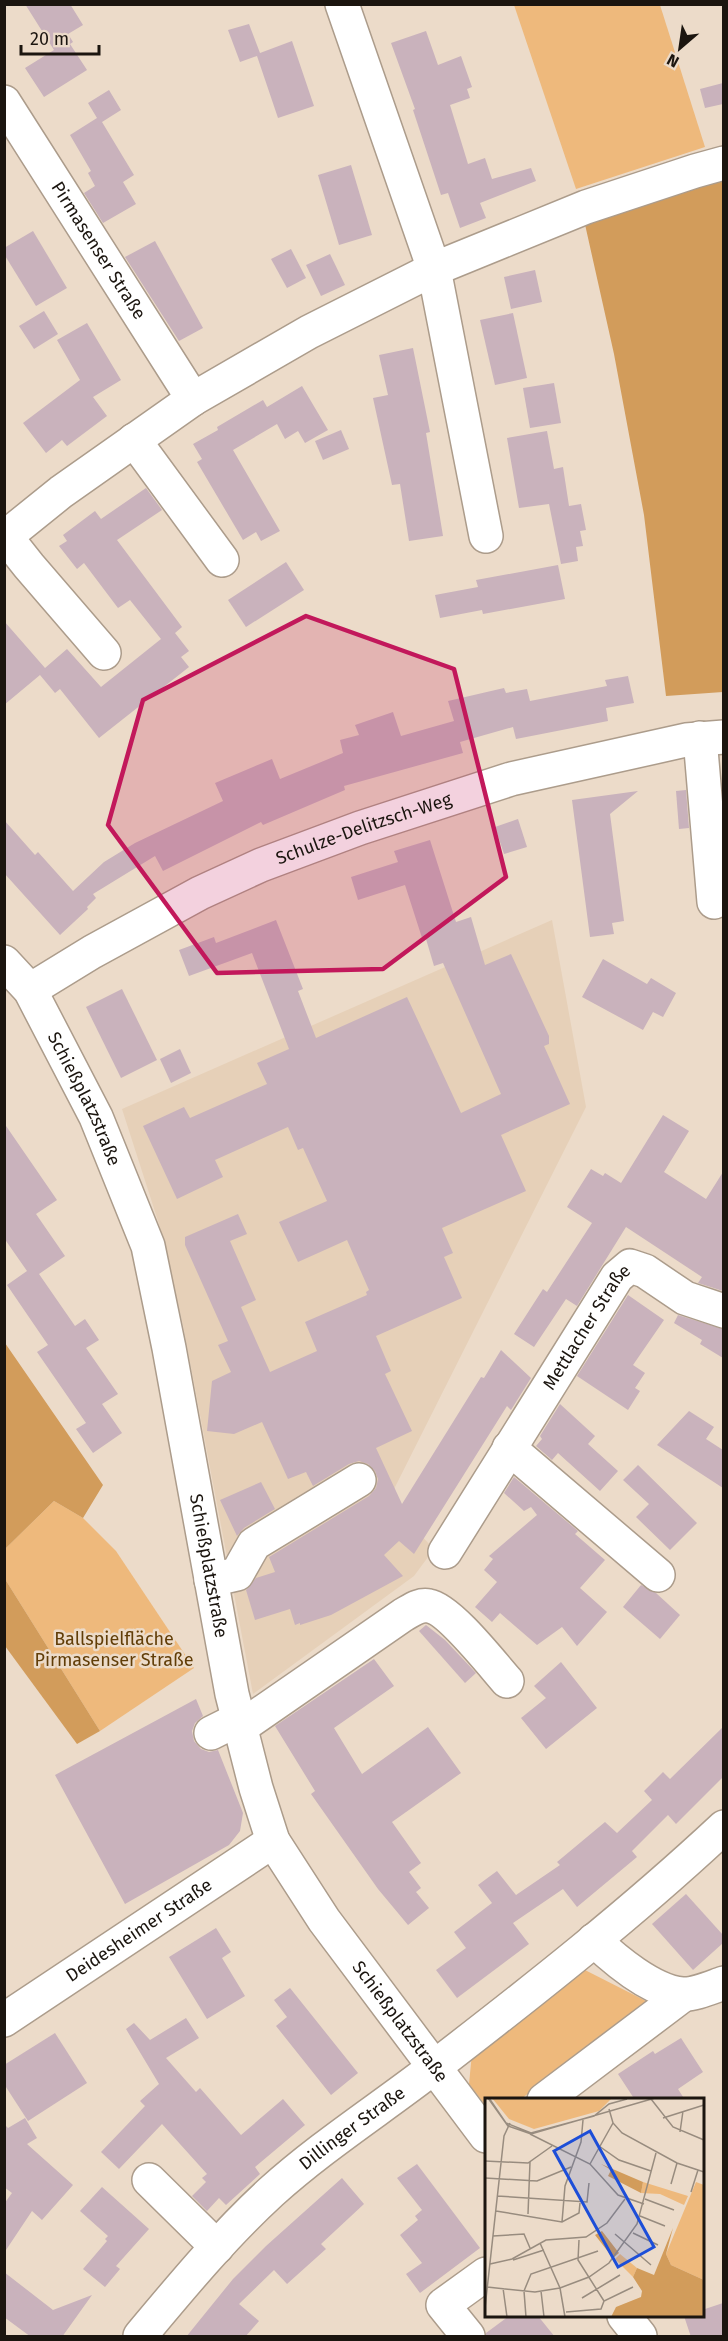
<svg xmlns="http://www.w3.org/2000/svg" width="728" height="2341" font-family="'Fira Sans',sans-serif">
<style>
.built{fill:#e6d0b8}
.green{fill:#eeb97c}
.forest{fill:#d29c5b}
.building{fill:#c9b2bc}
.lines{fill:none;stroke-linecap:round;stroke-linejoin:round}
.minor-casing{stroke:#ac9c8b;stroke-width:36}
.minor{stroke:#fff;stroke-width:33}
.marked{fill:#c2185b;fill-opacity:0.2;stroke:#c2185b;stroke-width:4.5;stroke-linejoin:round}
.labels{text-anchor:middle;stroke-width:5;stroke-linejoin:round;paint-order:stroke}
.street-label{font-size:18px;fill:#1b150f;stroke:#ecdbc9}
.park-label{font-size:18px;fill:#613d07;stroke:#ecdbc9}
.inset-road{fill:none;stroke:#988c7f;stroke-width:1.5}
.view{fill:#1d4ed8;fill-opacity:0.15;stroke:#1d4ed8;stroke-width:3}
.inset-edge{fill:none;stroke:#1b150f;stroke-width:3}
</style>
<rect width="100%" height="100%" fill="#ecdbc9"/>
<path class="built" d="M552 920 586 1107 388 1501 434 1549 414 1576 253 1694 183 1325 159 1224 122 1109Z"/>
<g class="green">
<path d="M514 5H660L705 147 576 189Z"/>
<path d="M54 1501 83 1518 116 1551 194 1668 100 1731 5 1579V1549Z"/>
<path d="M583 1969 648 2002 521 2099 486 2100V2106L469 2084 472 2053Z"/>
</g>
<g class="forest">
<path d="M723 175V692L666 696 644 515 614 354 582 211Z"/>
<path d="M5 1343 103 1485 83 1518 54 1501 5 1549Z"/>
<path d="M5 1579 100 1731 77 1744 5 1646Z"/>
</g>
<g class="building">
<path d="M25 4H70L83 25 68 34 73 42 70 44 87 70 44 97 25 68 54 50Z"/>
<path d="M249 24 260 53 292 41 314 106 278 118 257 56 240 62 228 30Z"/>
<path d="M426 31 438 65 461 56 472 87 467 89 470 98 450 105 468 164 485 158 492 179 531 168 536 181 480 203 486 218 460 228 448 193 441 195 413 110 415 109 391 43Z"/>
<path d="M723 83V104L705 108 700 89Z"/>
<path d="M109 90 121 110 102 122 134 175 123 182 136 204 103 223 84 193 95 186 88 173 91 171 70 135 97 118 88 103Z"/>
<path d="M351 165 372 235 339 245 318 175Z"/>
<path d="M33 231 67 288 36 306 4 254V248Z"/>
<path d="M155 241 203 328 179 341 125 257Z"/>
<path d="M291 249 306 278 287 288 271 259Z"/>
<path d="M330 254 345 285 321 296 306 265Z"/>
<path d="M535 270 542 302 511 309 504 277Z"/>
<path d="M44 311 58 334 34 349 19 326Z"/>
<path d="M513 313 527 378 495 385 480 320Z"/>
<path d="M87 323 121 380 93 397 107 416 67 446 62 440 46 453 23 423 80 380 57 340Z"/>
<path d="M413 348 430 432 426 433 443 536 409 541 400 484 392 485 373 398 388 395 379 355Z"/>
<path d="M554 383 561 423 530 428 523 388Z"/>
<path d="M302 386 328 430 305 443 298 431 285 439 277 424 233 450 280 531 261 541 256 532 243 540 197 462 202 459 193 444 218 430 217 427 263 400 267 407Z"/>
<path d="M341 430 349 449 323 460 315 441Z"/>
<path d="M547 431 554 469 563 467 569 506 581 504 586 530 580 531 583 546 576 547 578 561 561 564 549 504 519 508 507 438Z"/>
<path d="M146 488 162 510 117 540 182 627 175 633 189 651 181 657 189 667 99 738 60 689 55 693 40 675 4 705V621L45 668 67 649 101 687 161 639 130 600 118 608 84 563 77 569 59 546 67 541 63 535 95 511 101 519Z"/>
<path d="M286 562 304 590 246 627 228 600Z"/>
<path d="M558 565 565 599 483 614 482 610 440 618 435 595 478 587 476 580Z"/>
<path d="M628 676 634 703 606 708 608 721 516 739 513 727 460 742 463 753 344 786 345 790 263 825 261 822 163 871 155 856 93 894 96 898 87 907 88 909 60 935 4 873V820L35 855 38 852 73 891 104 862 135 843 223 801 215 783 272 759 280 779 343 753 340 740 359 735 355 725 393 712 401 736 454 721 448 701 504 688 506 693 527 689 530 701 607 686 605 680Z"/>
<path d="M686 790 689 828 679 829 676 791Z"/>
<path d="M638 791 610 814 624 921 612 923 614 934 590 937 572 800Z"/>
<path d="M518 819 527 847 504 854 495 827Z"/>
<path d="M430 840 456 922 471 917 485 965 511 954 549 1036V1044L544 1046 570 1104 501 1135 526 1191 442 1228 453 1253 444 1257 462 1298 376 1336 391 1371 385 1374 412 1431 376 1448 402 1504 481 1377 484 1378 501 1350 531 1378 511 1410 507 1406 414 1554 399 1541 384 1555 403 1576 331 1615 300 1625V1623L295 1625 290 1609 255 1620 246 1590 256 1578 275 1572 269 1557 369 1496 376 1488 378 1479 375 1471 368 1464 359 1461 349 1464 313 1486 306 1472 288 1479 262 1422 234 1434 207 1431 212 1381 231 1372 218 1345 228 1341 185 1245V1237L238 1214 247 1234 230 1241 256 1300 241 1307 270 1372 317 1351 305 1322 367 1295 366 1292 369 1290 347 1240 298 1262 279 1222 327 1201 303 1148 298 1150 288 1127 215 1160 223 1177 177 1199 143 1126 184 1107 190 1118 267 1084 257 1063 289 1049 252 953 189 976 179 950 214 937 216 943 276 920 303 989 298 991 316 1038 407 997 461 1113 501 1094 443 963 434 966 426 939 423 941 405 885 358 900 351 877 398 862 394 851Z"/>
<path d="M603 959 647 984 651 978 676 993 663 1017 653 1012 643 1030 582 997Z"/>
<path d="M122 989 157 1060 121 1078 86 1007Z"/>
<path d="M180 1049 191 1073 171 1083 160 1059Z"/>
<path d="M663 1115 689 1131 664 1172 706 1199 723 1172V1291L698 1283 702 1277 626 1227 577 1306 566 1299 534 1347 514 1334 543 1289 547 1292 592 1223 567 1207 591 1169 603 1176 605 1173 621 1183Z"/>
<path d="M4 1123 57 1200 36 1214 65 1256 39 1274 75 1326 85 1319 99 1340 86 1348 118 1394 102 1404 122 1433 93 1453 76 1429 86 1423 37 1352 48 1345 7 1285 27 1271 4 1238Z"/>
<path d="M628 1295 664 1320 633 1365 645 1373 635 1388 640 1391 628 1410 577 1376Z"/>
<path d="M678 1315 723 1329V1358L700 1344 702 1340 674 1323Z"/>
<path d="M560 1404 595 1436 588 1444 618 1471 600 1491 558 1453 552 1460 536 1446 542 1439 540 1436Z"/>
<path d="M689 1411 714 1427 706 1439 723 1450V1488L657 1445Z"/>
<path d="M638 1465 697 1523 670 1550 636 1517 649 1504 623 1480Z"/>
<path d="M514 1477 578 1531 575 1534 605 1560 580 1588 607 1612 577 1646 562 1627 537 1645 500 1613 492 1622 475 1607 497 1582 484 1570 493 1559 489 1556 537 1515 531 1507 524 1511 504 1493Z"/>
<path d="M261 1482 275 1509 244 1528 237 1536 220 1500Z"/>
<path d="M641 1585 656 1593 680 1615 660 1639 623 1607Z"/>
<path d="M426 1625 445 1640 476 1673 465 1683 419 1631Z"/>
<path d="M374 1659 394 1686 334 1728 362 1774 428 1727 461 1773 392 1822 421 1863 409 1872 421 1888 416 1892 429 1908 408 1925 378 1889 311 1794 315 1791 275 1726Z"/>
<path d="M561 1662 597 1708 546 1749 521 1718 546 1698 534 1686Z"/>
<path d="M196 1699 203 1716 195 1723 192 1731 194 1741 201 1749 209 1752 218 1750 243 1813 240 1831 229 1845 125 1904 55 1775Z"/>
<path d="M723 1727V1777L676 1824 668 1815 632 1851 637 1857 577 1907 563 1889 513 1923 529 1944 457 1998 436 1970 466 1948 454 1932 492 1903 478 1885 497 1871 516 1895 560 1865 557 1862 605 1822 617 1833 652 1800 644 1791 663 1772 670 1779Z"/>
<path d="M686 1894 723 1935V1943L693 1970 652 1924Z"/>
<path d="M216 1928 231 1952 222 1958 245 1996 207 2019 169 1957Z"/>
<path d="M290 1988 358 2073 331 2095 276 2026 287 2017 274 2000Z"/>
<path d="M186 2018 199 2038 166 2058 196 2092 200 2088 241 2135 283 2099 305 2125 255 2167 260 2174 226 2205 219 2198 207 2211 192 2196 206 2182 202 2178 207 2174 162 2124 119 2169 101 2152 145 2106 140 2101 159 2084 126 2029 134 2023 150 2040Z"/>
<path d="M55 2033 87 2083 28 2121 4 2084V2065Z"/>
<path d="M681 2038 703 2072 678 2089 685 2100H635L618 2074 653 2051 655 2054Z"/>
<path d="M25 2118 37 2138 27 2144 73 2185 42 2220 32 2211 4 2253V2204L12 2193 4 2187V2124L8 2128Z"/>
<path d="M417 2164 480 2248 420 2293 406 2274 422 2263 400 2235 418 2220 415 2216 422 2210 397 2178Z"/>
<path d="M342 2178 364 2204 321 2244 326 2249 287 2284 274 2270 239 2304 259 2321 245 2337H186L233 2279 266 2246Z"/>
<path d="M102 2187 149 2229 116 2266 120 2269 105 2287 83 2269 107 2241 105 2239 108 2236 80 2211Z"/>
<path d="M4 2272 53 2310 92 2295 62 2337H31L4 2317Z"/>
<path d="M723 2303V2337H691L684 2316H702V2310Z"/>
<path d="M509 2316H538L555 2337H486V2333Z"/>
</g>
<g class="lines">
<defs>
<g id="minor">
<path d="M342 4 434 269 486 536"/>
<path id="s1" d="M4 102 193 399"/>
<path d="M134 440 222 560"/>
<path d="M6 537 29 566 104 653"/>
<path d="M4 538 61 492 193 399 309 332 434 269 586 207 695 171 724 163"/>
<path d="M700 738 714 902"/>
<path id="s2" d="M4 962 30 990 96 1117 148 1246 169 1348 232 1694 256 1788 273 1841 324 1920 486 2136"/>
<path id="s3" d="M30 990 92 952 200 893 261 865 360 828 511 779 686 740 724 737"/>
<path d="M509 1448 658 1575"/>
<path id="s4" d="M445 1552 617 1277 630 1266 645 1271 685 1298 724 1311"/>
<path d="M211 1580 237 1574 254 1544 359 1480"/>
<path d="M241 1727 403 1615C412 1610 419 1604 429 1606 449 1609 492 1664 507 1681"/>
<path d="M211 1733 239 1719"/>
<path d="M594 1940C615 1960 652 1991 682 1994 694 1995 712 1987 724 1983"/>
<path id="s5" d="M4 2020 273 1841"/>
<path d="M544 2100 683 1995"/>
<path d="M149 2180 217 2247"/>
<path d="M624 2316 640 2336"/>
<path id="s6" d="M140 2336C181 2287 223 2236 271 2192 322 2146 380 2109 433 2068 533 1991 632 1913 724 1827"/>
<path d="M468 2336 443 2305 486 2274"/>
</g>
</defs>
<use href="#minor" class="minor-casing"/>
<use href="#minor" class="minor"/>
</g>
<path class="marked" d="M306 616 454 669 506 877 383 969 217 973 108 825 143 700Z"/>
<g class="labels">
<g class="street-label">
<text dy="6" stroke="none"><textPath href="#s1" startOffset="176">Pirmasenser Straße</textPath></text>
<text dy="6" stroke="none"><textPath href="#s3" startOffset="372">Schulze-Delitzsch-Weg</textPath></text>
<text dy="6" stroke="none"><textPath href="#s2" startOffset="160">Schießplatzstraße</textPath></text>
<text dy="6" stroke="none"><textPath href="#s4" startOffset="266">Mettlacher Straße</textPath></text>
<text dy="6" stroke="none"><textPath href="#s2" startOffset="646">Schießplatzstraße</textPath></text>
<text dy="6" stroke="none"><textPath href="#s5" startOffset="162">Deidesheimer Straße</textPath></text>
<text dy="6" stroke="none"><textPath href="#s2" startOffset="1150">Schießplatzstraße</textPath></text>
<text dy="6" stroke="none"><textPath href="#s6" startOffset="298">Dillinger Straße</textPath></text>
</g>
<g class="park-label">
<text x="114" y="1645">Ballspielfläche<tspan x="114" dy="21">Pirmasenser Straße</tspan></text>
</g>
</g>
<g transform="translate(485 2098)">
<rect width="219" height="219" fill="#ecdbc9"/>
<path d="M7 0H127L114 13 49 31 24 21ZM158 84 203 98 199 107 175 96 156 95ZM211 84 219 87V182L186 167 181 156ZM135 156 152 170 148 179 130 161Z" fill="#eeb97c"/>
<path d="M116 66 158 84 156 95 123 78 126 72ZM188 130 181 156 186 167 219 182V219H126L131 209 156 199 157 193 148 179 152 170 169 177ZM117 133 134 155 128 160 110 137Z" fill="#d29c5b"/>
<path class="inset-road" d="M3 0 23 28 46 36 170 0M4 0 21 25 46 35 109 18 124 6 142 1M166 1 188 29 219 42M124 11 128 25 137 35 192 65 219 74M178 20 219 7M195 34 198 13M45 36 105 66 133 97 159 106M114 48 134 62 166 73M0 63 43 65 67 48M105 66 128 25M0 80 52 83 86 69M186 86 192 65M206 94 213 72M12 98 102 104 104 85M160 101 189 112M11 113 77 124 94 115 95 105M43 116 45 64M155 118 180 128M77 124 80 88 96 44 98 22M148 135 173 147M130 136 166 167M8 138 39 136 45 150M94 142 93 162 119 203M55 145 75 190 80 219M28 162 59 152M5 166 27 161 61 142 101 139 122 125 140 101M2 189 50 194 75 190 104 179 124 165 152 126 171 55M18 190 22 219M56 193 59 219M97 200 135 177M0 210 19 38 25 25M81 214 116 211 119 203 148 189M41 219 39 193 46 176 113 153"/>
<path class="view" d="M105 33 169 149 133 169 69 53Z"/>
<rect width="219" height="219" class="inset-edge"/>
</g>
<rect width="728" height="2341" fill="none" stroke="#1b150f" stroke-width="12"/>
<g transform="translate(680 48) rotate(209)" stroke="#ecdbc9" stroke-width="4.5" paint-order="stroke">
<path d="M0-4.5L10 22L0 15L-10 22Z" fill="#1b150f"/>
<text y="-9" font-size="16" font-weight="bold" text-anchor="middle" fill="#1b150f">N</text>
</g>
<path d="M21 45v9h78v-9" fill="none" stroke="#1b150f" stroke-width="3"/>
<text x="30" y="45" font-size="18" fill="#1b150f" stroke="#ecdbc9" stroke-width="4.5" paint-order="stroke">20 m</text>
</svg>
